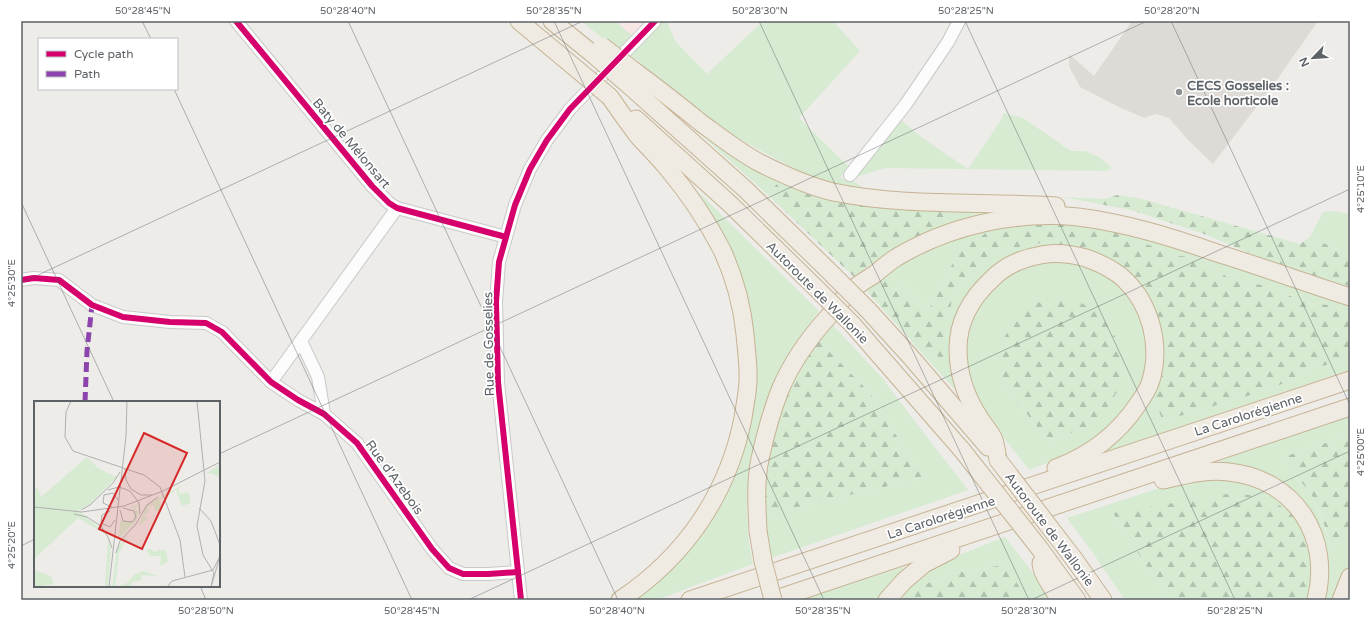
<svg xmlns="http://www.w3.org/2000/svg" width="1371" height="621" font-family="'Varela Round',sans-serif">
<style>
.education{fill:#dedbd6}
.medical{fill:#f6e6e4}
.green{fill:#d6ebd2;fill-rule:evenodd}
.forest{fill:url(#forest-firs)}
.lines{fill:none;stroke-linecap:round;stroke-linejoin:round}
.minor-casing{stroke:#c9c9c9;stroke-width:14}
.highway-casing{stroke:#c6b394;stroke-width:19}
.minor{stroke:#fcfcfc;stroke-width:12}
.highway{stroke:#f0ebe2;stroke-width:17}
.highway-bridge-casing{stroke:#c6b394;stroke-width:19;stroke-linecap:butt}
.highway-bridge{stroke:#f0ebe2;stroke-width:17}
.quiet{stroke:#8e44ad;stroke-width:5;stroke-dasharray:10 5;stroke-linecap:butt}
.cycleway-casing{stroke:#fff;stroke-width:8}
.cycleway{stroke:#d6006c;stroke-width:6}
.ticks{fill:none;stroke:#5d6267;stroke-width:1;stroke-opacity:0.45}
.poi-dot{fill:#8f9294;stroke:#fff;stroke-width:1.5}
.labels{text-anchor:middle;stroke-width:3.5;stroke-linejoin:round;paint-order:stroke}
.poi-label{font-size:13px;font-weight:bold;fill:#5d6267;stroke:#fff;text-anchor:start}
.street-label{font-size:13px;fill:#5d6267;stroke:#fff}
.inset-road{fill:none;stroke:#afb1b0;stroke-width:1}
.view{fill:#d62828;fill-opacity:0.15;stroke:#d62828;stroke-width:2}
.inset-edge{fill:none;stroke:#5d6267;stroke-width:2}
.neatline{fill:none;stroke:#5d6267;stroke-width:1.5}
.ticks-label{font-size:10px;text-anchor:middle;fill:#5d6267}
</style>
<defs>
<pattern id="forest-firs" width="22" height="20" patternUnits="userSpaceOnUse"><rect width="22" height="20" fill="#d6ebd2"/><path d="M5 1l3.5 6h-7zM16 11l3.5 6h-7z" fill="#b1c2ae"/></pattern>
</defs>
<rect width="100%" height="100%" fill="#edece8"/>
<path class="education" d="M1132 21H1318L1274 84 1213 164 1188 140 1169 118 1156 114 1144 118 1119 107 1080 87 1069 66V54L1094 76Z"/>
<path class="medical" d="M615 21H654L635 38Z"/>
<g class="green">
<path d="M581 21H615L635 38 621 50 605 40Z"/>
<path d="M658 21H667L675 41 707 74 763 21H833L860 51 799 118 848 166 840 178 850 179 865 189 812 178 704 120 648 78 639 61 627 54Z"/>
<path d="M673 109 781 179 768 195Z"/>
<path d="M1004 113 1023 118 1071 151H1085L1099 157 1112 168 1106 171 885 168 853 178 901 120 921 137 968 169 1001 120Z"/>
<path d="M673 167 819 311C769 376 742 450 748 533 749 543 751 554 753 564L656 600H627L653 580 735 461 744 301Z"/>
<path d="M940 209H1006L975 215 948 224Z"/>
<path d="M1333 211 1350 214V252L1341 251 1310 237 1323 212Z"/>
<path d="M1108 227 1145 236 1350 305V314L1335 306 1298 301 1278 288 1230 279 1200 258 1172 255Z"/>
<path d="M991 228 981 237 960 248 940 290 928 311 897 280 879 276 932 245Z"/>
<path d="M1045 242 1060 250 1040 251 962 311 967 403 921 352 944 358 948 321 952 299 971 271 998 252Z"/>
<path d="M1044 262C1052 262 1060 261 1068 262 1098 267 1129 286 1141 315 1146 327 1147 339 1147 351 1147 369 1143 388 1132 403 1126 410 1108 431 1101 436 1079 451 1054 460 1029 470 1012 447 992 426 978 401 950 350 971 288 1026 267 1032 265 1038 264 1044 262ZM1000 381 1088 427 1049 441Z"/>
<path d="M830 322 883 379 913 419 968 490 771 558 767 531 763 515 923 478 869 392 817 339Z"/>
<path d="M1350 358V370L1108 451 1107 446 1151 393 1163 421 1261 392 1290 381 1310 368 1343 362Z"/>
<path d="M1350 416V435L1280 458 1311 493 1332 547 1350 530V563L1334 600H1320L1306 508 1207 466 1267 443Z"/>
<path d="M1201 478H1228L1271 491 1299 516 1113 513 1168 600H1125L1093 553 1067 518 1166 486Z"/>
<path d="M1005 537 1043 586 1049 600H1027L1005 565C973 569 949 571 919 588 913 592 907 595 901 600H895L921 574 946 560Z"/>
<path d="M903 567 904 571 880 600H802Z"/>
</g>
<g class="forest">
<path d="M781 179 940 209 948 224C914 238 882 254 854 277L768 195Z"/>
<path d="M1117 195 1138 198 1300 244 1310 237 1341 251 1350 252V286L1310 277 1263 259 1207 235 1131 210 1062 197 1105 199Z"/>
<path d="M1050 221 1108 227 1172 255 1200 258 1230 279 1278 288 1298 301 1335 306 1350 314V358L1343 362 1310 368 1290 381 1261 392 1163 421 1151 393 1144 298 1060 250 1045 242 998 252 971 271 952 299 948 321 944 358 921 352 864 288 879 276 897 280 928 311 940 290 960 248 981 237 991 228Z"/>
<path d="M1056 299 1080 302 1100 315 1117 339 1121 367 1119 388 1103 416 1088 427 1049 441 1000 381 1002 342 1016 316 1036 303Z"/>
<path d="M817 339 869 392 923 478 763 515 767 461 787 392Z"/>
<path d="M1350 435V530L1332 547 1325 527 1311 493 1280 458Z"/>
<path d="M1233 493 1264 497 1299 516 1314 551 1310 600H1168L1113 513Z"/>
<path d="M1006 565 1027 600H901C907 595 913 592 919 588 949 571 973 569 1006 565Z"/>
</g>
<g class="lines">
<defs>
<g id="minor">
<path d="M236 21 372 186 389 203 397 208 506 237"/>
<path d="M850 175 906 104 948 42 959 21"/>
<path d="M21 280 34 278 59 280 92 305 123 317 170 322 206 323 222 332 271 382 298 400 324 414 357 443 432 549 449 568 463 574H488L518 572"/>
<path d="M301 341 318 377 324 414"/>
<path d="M271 382 397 208"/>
<path d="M521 600 498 382 496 302 499 262 515 205 530 169 547 140 570 109 655 21"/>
</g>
<g id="highway">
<path d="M519 21 579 71"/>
<path d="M552 21 594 55"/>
<path d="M633 70C656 87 678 104 700 122 719 136 739 152 760 163 782 174 808 186 833 192 906 207 981 201 1056 206"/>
<path d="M624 81 745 189 832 274"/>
<path d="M610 97C619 110 628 123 638 136 648 147 659 158 668 169 689 194 707 221 722 250 734 276 742 305 745 334 746 347 748 360 748 373 749 388 745 403 743 418 728 494 685 557 620 600"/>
<path d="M636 119 730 204 817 289"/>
<path d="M868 310 909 355 988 447"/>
<path d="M853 325 962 450"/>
<path d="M998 460C997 454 996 446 994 440 991 432 983 424 979 417 966 397 958 373 958 349 958 320 972 297 993 278 1006 265 1024 258 1041 255 1056 252 1071 254 1086 258 1100 263 1114 269 1125 280 1151 305 1161 346 1151 380 1149 388 1143 397 1138 404 1118 434 1091 455 1056 468"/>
<path d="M1163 480C1185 475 1207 469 1229 472 1295 479 1332 537 1316 600"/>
<path d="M758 531C757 508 755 483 760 459 765 436 771 413 780 390 791 364 809 338 828 317 835 309 841 300 849 293 856 285 866 280 875 274 882 268 889 262 897 257 951 225 1016 211 1078 217 1126 223 1171 237 1217 253 1262 267 1306 283 1350 297"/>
<path d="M1040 549 1077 600"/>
<path d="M1074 559 1103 600"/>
<path d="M1041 563C1042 576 1054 588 1059 600"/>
<path d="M690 600 1350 380"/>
<path d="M773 600 1350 407"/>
<path d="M887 600 904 581 924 564 951 550"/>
<path d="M1341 600 1350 577"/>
</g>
</defs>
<use href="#minor" class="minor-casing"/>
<use href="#highway" class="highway-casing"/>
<use href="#minor" class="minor"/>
<use href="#highway" class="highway"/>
<defs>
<g id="highway-bridge">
<path d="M602 46 633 70"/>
<path d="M594 55 624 81"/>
<path d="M579 71 610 97"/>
<path d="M832 274 868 310"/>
<path d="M817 289 853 325"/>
<path d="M962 450 1040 549"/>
<path d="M998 460 1074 559"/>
<path d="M758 531 763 561 773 600"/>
</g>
</defs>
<use href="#highway-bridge" class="highway-bridge-casing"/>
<use href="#highway-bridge" class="highway-bridge"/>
<path class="quiet" d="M85 402 87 351 92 305"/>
<defs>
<g id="cycleway">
<path d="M236 21 372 186 389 203 397 208 506 237"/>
<path d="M21 280 34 278 59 280 92 305 123 317 170 322 206 323 222 332 271 382 298 400 324 414 357 443 432 549 449 568 463 574H488L518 572"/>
<path d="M521 600 498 382 496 302 499 262 515 205 530 169 547 140 570 109 655 21"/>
</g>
</defs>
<use href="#cycleway" class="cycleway-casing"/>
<use href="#cycleway" class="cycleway"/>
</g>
<path class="ticks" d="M142 21 151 39M348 21 618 600M554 21 824 600M759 21 1029 600M965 21 1235 600M1171 21 1350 405M174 89 412 600M21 202 114 402M21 283 583 21M219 454 1147 21M21 546 35 539M200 586 206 600M468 600 1350 189M1031 600 1350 451"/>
<circle class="poi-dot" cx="1179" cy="92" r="4"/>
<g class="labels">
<g class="poi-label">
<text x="1187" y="90">CECS Gosselies :<tspan x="1187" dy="15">Ecole horticole</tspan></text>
</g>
<g class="street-label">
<text transform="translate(352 143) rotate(50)" y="5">Baty de Mélonsart</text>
<text transform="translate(818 292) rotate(45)" y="5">Autoroute de Wallonie</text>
<text transform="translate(488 344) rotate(-91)" y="5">Rue de Gosselies</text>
<text transform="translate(1248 414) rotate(-18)" y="5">La Carolorégienne</text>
<text transform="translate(395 477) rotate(54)" y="5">Rue d'Azebois</text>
<text transform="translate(941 517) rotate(-18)" y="5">La Carolorégienne</text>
<text transform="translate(1050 529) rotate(53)" y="5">Autoroute de Wallonie</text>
</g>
</g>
<g transform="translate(34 401)">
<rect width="186" height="186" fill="#edece8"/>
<path d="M186 64V77L177 72 171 73ZM154 81 144 88 146 93 154 91 157 102 148 105 142 89 125 99 128 109 122 110 119 104 113 105 115 111 110 114 113 118 105 124 112 106 114 103ZM74 139 77 148 74 186H71ZM0 169 17 175 20 183 0 186Z" fill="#d6ebd2"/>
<path d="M53 56 64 67 80 75H84L55 104 44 109 72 133 44 117 0 158V88L4 87 7 96ZM105 103 101 107 105 111 102 120 85 137 86 120H100L101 109 97 106ZM94 135 85 152 81 186H78L83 147ZM128 147 132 150 134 161 126 165 127 155H116L112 149 117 148 121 151 125 148 126 150 129 149ZM110 170 124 175 107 174 108 179 98 181 96 186H82L93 182 101 173Z" fill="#d6ebd2"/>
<path class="inset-road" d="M37 0 32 11 31 36 39 50 110 74 126 86 146 139 151 176M163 0 171 80 163 125 169 154 180 172 177 186M91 68 92 79 97 88 107 94H118M74 89 85 86 96 90 105 102 106 113M0 106 48 111 90 105 129 90 186 61M78 106 69 102 70 94 79 92 84 99M165 107 177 120 186 144M47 109 56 104 79 82 86 71M86 109 89 120 98 121 102 116 100 110 89 107M76 110 68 114 67 122 76 126 81 119M40 113 53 116 67 125 74 136 78 147M82 152 86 140 102 123 113 104 124 96M75 186 92 35 93 0M133 186 138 180 179 169 186 155M177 186 186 155"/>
<path class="view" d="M110 32 153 52 108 148 65 128Z"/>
<rect width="186" height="186" class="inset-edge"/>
</g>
<rect width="1371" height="621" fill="none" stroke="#ffffff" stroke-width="44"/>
<rect x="38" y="38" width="140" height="52" fill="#ffffff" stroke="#bec0c2"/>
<rect x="46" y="51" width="20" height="6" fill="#d6006c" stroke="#bec0c2"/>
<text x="74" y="58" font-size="12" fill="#5d6267">Cycle path</text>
<rect x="46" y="71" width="20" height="6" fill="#8e44ad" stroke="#bec0c2"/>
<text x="74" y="78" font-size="12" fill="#5d6267">Path</text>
<g transform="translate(1313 58) rotate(245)" stroke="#ffffff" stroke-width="3" paint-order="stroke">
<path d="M0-3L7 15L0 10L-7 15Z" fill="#5d6267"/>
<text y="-6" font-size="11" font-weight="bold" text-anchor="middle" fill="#5d6267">N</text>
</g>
<rect x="22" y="22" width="1327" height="577" class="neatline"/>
<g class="ticks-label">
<text x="143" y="14">50°28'45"N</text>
<text x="348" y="14">50°28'40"N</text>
<text x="554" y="14">50°28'35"N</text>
<text x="760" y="14">50°28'30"N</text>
<text x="966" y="14">50°28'25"N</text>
<text x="1172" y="14">50°28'20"N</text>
<text transform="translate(1360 189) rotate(-90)" y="4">4°25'10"E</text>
<text transform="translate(11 283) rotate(-90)" y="4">4°25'30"E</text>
<text transform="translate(1360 452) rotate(-90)" y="4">4°25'00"E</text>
<text transform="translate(11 545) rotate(-90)" y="4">4°25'20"E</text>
<text x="206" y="614">50°28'50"N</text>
<text x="412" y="614">50°28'45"N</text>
<text x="617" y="614">50°28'40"N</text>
<text x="823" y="614">50°28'35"N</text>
<text x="1029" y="614">50°28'30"N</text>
<text x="1235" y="614">50°28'25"N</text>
</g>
</svg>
